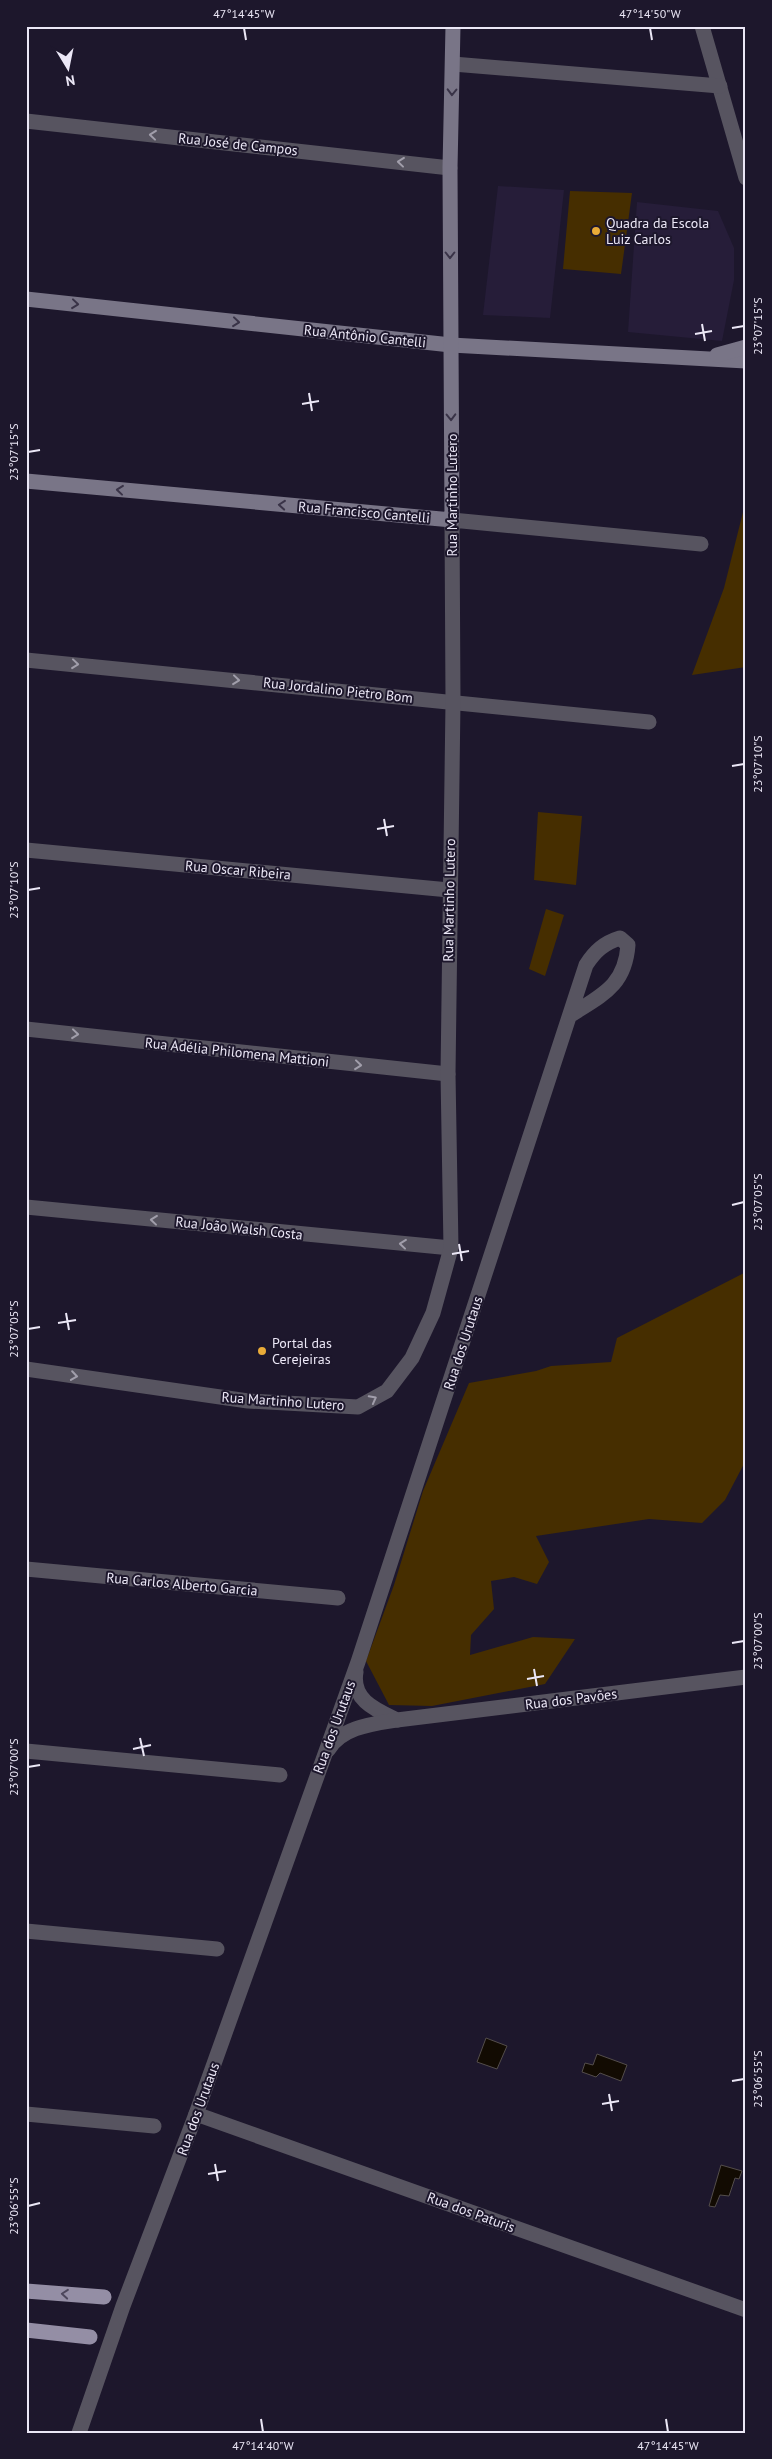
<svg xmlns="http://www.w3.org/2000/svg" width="772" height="2459" font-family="'PT Sans',sans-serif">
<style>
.built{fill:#261d39}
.green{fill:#462e00}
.water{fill:#120b02;stroke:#534d4b}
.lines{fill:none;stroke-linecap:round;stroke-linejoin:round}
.street{stroke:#575460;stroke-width:15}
.secondary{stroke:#797587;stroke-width:15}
.primary{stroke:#948ea5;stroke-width:15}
.oneway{stroke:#393347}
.oneway2{stroke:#a19eab}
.oneway3{stroke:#4d475c}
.ticks{fill:none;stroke:#ebe7f6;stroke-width:2}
.poi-dot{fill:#e9ab38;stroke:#1d172c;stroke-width:2}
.labels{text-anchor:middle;stroke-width:4;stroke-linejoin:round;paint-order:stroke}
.street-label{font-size:14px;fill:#ebe7f6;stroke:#1d172c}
.poi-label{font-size:14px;fill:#ebe7f6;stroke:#1d172c;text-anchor:start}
.neatline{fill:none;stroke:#ebe7f6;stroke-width:2}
.ticks-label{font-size:12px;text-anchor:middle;fill:#ebe7f6}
</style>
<rect width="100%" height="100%" fill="#1d172c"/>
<g class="built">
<path d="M498 186 564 190 550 318 483 315Z"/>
<path d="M637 202 718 211 734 248V280L722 341 628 332Z"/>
</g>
<g class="green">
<path d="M570 191 632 193 621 274 563 269Z"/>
<path d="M746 500V667L692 675 724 588Z"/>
<path d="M538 812 582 816 576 885 534 880Z"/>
<path d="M546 909 564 915 545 976 529 969Z"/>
<path d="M746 1272V1460L725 1500 702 1523 649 1519 536 1536 549 1562 537 1584 514 1577 491 1581 494 1609 471 1635 470 1655 533 1637 575 1639 545 1684 432 1706 389 1705 366 1661 394 1585 423 1491 469 1383 536 1371 551 1366 611 1362 617 1338Z"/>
</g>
<g class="water">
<path d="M486 2038 507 2046 497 2069 477 2062Z"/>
<path d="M597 2054 627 2065 621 2081 600 2073 596 2077 582 2072 585 2063 593 2065Z"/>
<path d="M721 2165 742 2171 739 2179 735 2178 729 2196 720 2195 715 2207 709 2206Z"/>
</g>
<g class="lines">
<g class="street">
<path d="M702 26 746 178"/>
<path d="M453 64 720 86"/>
<path d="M26 121 450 168"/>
<path d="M26 660 649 722"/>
<path d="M26 850 449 890"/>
<path d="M26 1029 448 1074"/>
<path d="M26 1207 451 1248"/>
<path d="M26 1369 248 1401 358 1407 387 1391 412 1358 433 1313 451 1248 448 1074 453 702 452 520 701 544"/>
<path d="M26 1569 338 1598"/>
<path d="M356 1672C351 1700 376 1710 397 1720L746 1677"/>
<path d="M328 1750C342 1727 372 1724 397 1720"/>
<path d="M26 1751 280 1775"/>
<path d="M26 1931 217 1949"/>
<path d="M26 2114 154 2126"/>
<path d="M196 2114 746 2310"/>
<path d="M79 2433 123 2306 196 2114 358 1662 586 965C595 951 604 943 620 938L628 945C625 986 602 995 571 1015"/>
</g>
<g class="secondary">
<path d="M26 299 451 345 746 361"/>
<path d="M717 355 746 347"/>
<path d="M26 481 452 520 450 168 453 26"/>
</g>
<g class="primary">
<path d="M26 2291 104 2297"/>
<path d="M26 2330 90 2337"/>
</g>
</g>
<defs><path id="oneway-chevron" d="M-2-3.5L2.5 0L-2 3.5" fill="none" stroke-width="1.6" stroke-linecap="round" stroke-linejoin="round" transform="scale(1.25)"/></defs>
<g class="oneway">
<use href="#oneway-chevron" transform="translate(452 92) rotate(91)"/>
<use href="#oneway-chevron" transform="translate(450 255) rotate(90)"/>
<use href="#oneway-chevron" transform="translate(75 304) rotate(6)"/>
<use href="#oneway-chevron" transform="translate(236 322) rotate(6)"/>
<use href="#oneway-chevron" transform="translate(451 417) rotate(89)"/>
<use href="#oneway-chevron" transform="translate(120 490) rotate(-174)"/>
<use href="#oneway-chevron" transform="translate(282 505) rotate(-175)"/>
</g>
<g class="oneway2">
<use href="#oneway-chevron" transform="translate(153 135) rotate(-174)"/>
<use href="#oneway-chevron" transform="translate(401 162) rotate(-174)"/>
<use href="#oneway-chevron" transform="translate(75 664) rotate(6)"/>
<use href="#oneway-chevron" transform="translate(236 680) rotate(6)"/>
<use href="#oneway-chevron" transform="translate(75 1034) rotate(6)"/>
<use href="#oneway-chevron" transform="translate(358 1065) rotate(6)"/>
<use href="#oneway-chevron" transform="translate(154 1220) rotate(-174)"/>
<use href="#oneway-chevron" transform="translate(403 1244) rotate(-174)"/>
<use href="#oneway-chevron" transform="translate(74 1376) rotate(8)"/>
<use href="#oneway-chevron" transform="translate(373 1399) rotate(-28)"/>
</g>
<use class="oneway3" href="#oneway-chevron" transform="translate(65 2294) rotate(-175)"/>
<path class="ticks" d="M244 28 246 40M650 28 652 40M702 324 705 341M732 328 744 326M695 334 712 331M309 393 312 411M302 404 319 401M28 452 40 450M732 766 744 764M384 819 387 836M377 829 394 826M28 890 40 888M732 1205 744 1202M459 1244 462 1261M452 1254 469 1251M66 1313 69 1330M58 1323 76 1320M28 1329 40 1327M732 1643 744 1641M534 1669 537 1686M527 1679 544 1676M140 1738 144 1756M133 1749 151 1745M28 1767 40 1765M732 2081 744 2079M609 2094 612 2111M602 2104 619 2101M215 2164 218 2181M208 2174 226 2171M28 2206 40 2203M261 2419 263 2432M666 2419 668 2432"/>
<g class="poi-dot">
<circle cx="596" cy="231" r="5"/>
<circle cx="262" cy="1351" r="5"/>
</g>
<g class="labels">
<g class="street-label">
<text transform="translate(238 144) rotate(6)" y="5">Rua José de Campos</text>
<text transform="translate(365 336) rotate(6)" y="5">Rua Antônio Cantelli</text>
<text transform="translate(452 495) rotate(-90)" y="5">Rua Martinho Lutero</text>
<text transform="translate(364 512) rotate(5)" y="5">Rua Francisco Cantelli</text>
<text transform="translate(338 690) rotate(6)" y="5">Rua Jordalino Pietro Bom</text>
<text transform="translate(238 870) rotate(5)" y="5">Rua Oscar Ribeira</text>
<text transform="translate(449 900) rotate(-89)" y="5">Rua Martinho Lutero</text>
<text transform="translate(237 1052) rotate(6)" y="5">Rua Adélia Philomena Mattioni</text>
<text transform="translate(239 1228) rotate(6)" y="5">Rua João Walsh Costa</text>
<text transform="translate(463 1343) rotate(-72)" y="5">Rua dos Urutaus</text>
<text transform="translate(283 1401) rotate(4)" y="5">Rua Martinho Lutero</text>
<text transform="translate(182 1584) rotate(5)" y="5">Rua Carlos Alberto Garcia</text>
<text transform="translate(571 1699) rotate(-7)" y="5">Rua dos Pavões</text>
<text transform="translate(334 1727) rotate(-70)" y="5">Rua dos Urutaus</text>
<text transform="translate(198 2109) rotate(-70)" y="5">Rua dos Urutaus</text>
<text transform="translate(471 2212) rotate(20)" y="5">Rua dos Paturis</text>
</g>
<g class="poi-label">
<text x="606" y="228">Quadra da Escola<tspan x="606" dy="16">Luiz Carlos</tspan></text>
<text x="272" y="1348">Portal das<tspan x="272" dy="16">Cerejeiras</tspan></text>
</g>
</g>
<rect width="772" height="2459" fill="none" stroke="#1d172c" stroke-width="55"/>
<g transform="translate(68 68) rotate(170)" stroke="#1d172c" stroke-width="4" paint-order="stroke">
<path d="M0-4L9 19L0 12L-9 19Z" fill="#ebe7f6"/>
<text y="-8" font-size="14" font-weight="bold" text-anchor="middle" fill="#ebe7f6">N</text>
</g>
<rect x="28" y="28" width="716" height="2404" class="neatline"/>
<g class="ticks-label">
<text x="244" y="18">47°14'45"W</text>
<text x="650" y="18">47°14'50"W</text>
<text transform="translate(758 326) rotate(-90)" y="4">23°07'15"S</text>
<text transform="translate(14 452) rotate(-90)" y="4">23°07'15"S</text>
<text transform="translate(758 764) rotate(-90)" y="4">23°07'10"S</text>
<text transform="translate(14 890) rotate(-90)" y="4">23°07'10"S</text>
<text transform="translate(758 1202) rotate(-90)" y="4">23°07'05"S</text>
<text transform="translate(14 1329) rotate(-90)" y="4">23°07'05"S</text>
<text transform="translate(758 1641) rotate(-90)" y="4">23°07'00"S</text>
<text transform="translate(14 1767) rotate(-90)" y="4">23°07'00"S</text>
<text transform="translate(758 2079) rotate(-90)" y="4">23°06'55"S</text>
<text transform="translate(14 2206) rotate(-90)" y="4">23°06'55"S</text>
<text x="263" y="2450">47°14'40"W</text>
<text x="668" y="2450">47°14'45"W</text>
</g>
</svg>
